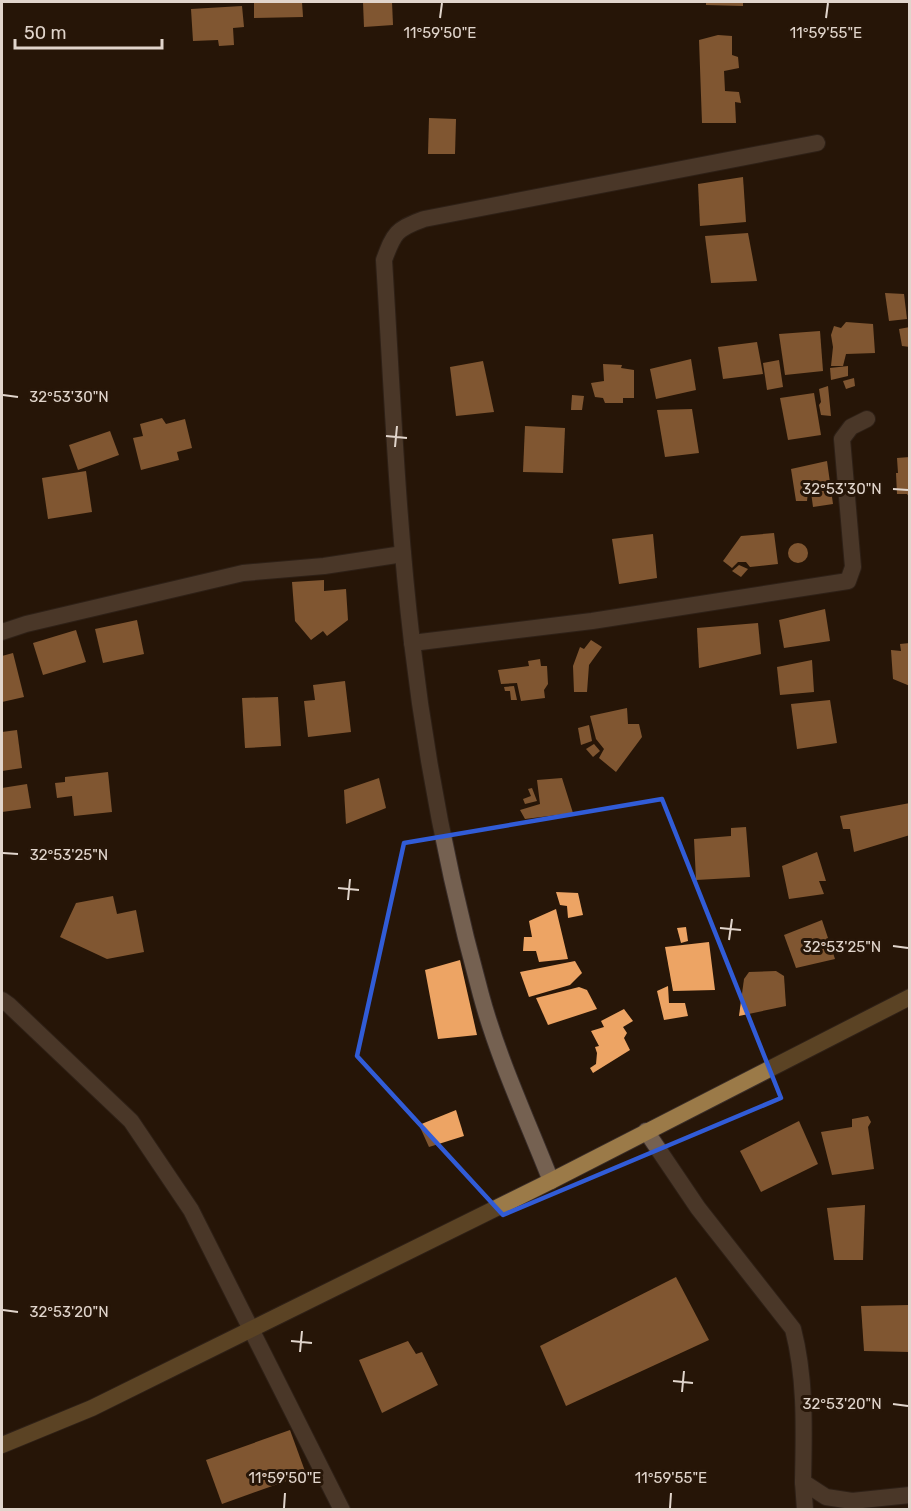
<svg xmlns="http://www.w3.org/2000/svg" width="911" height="1511" font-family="Rubik,sans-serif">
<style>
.building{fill:#eda464}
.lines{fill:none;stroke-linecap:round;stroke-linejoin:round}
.minor-casing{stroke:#392d29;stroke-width:18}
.primary-casing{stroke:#392d29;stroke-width:18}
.minor{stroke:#756151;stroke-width:16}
.primary{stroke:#9b7a48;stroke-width:16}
.marked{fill:none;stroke:#315cd7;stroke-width:4.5;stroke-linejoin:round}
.ticks{fill:none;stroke:#e1d5cc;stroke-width:2}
.ticks-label{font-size:15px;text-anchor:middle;fill:#e1d5cc;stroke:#271608;stroke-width:6;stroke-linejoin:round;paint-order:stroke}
</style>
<rect width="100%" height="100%" fill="#271608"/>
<g class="building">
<path d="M254 2H302L303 17 254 18Z"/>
<path d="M363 2H392L393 25 364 27Z"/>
<path d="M706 2H743V6L706 5Z"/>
<path d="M242 6 244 27 233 28 234 45 219 46 218 40 193 41 191 9Z"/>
<path d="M718 35 732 36V55L738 57 739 68 724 71 725 91 739 92 741 103 735 102 736 123H702L699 40Z"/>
<path d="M429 118 456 119 455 154H428Z"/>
<path d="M743 177 746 222 700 226 698 184Z"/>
<path d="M748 233 757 281 711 283 705 236Z"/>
<path d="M885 293 904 294 907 319 889 321Z"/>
<path d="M846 322 873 324 875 353 846 354 843 366H831L833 347 831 335 834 326 841 328Z"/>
<path d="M910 327V347L902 346 899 329Z"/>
<path d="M820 331 823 371 785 375 779 334Z"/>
<path d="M757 342 763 374 723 379 718 347Z"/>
<path d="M691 359 696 390 656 399 650 369Z"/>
<path d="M779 360 783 387 767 390 763 363Z"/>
<path d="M483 361 494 412 456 416 450 367Z"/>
<path d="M603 364 622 365 621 368 634 370V398H623V403H605L603 398 595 397 591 383 604 381Z"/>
<path d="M848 366V376L831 380 830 368Z"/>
<path d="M854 378 855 386 846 389 843 381Z"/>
<path d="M828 386 831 416 821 415 819 405 821 402 819 389Z"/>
<path d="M814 393 821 435 788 440 780 398Z"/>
<path d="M572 395 584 396 582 410H571Z"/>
<path d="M692 409 699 453 665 457 657 410Z"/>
<path d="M162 418 166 424 185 419 192 448 177 452 179 460 141 470 133 438 143 436 140 424Z"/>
<path d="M525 426 565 428 563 473 523 472Z"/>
<path d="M110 431 119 455 78 470 69 445Z"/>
<path d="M910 457V498L907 494H897L896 473H898L897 458Z"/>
<path d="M827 461 833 504 813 507 811 492H808L807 501H796L791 469Z"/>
<path d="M86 471 92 512 48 519 42 478Z"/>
<path d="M774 533 778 564 750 567 746 562H738L732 568 723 561 741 536Z"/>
<path d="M653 534 657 578 619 584 612 539Z"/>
<circle cx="798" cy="553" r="10"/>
<path d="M739 565 748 569 741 577 732 571Z"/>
<path d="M324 580V591L346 589 348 620 327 636 323 631 311 640 295 621 292 582Z"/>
<path d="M825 609 830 641 784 648 779 620Z"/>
<path d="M137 620 144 654 103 663 95 629Z"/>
<path d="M758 623 761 654 699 668 697 628Z"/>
<path d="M76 630 86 662 43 675 33 643Z"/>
<path d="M591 640 602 647 589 665 587 692H574L573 666 580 647 584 649Z"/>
<path d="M910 643V686L893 679 891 650 901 651 900 644Z"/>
<path d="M13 653 24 697 2 702V656Z"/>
<path d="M540 659 541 666H547L548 684 544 690 545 698 521 701 517 683 501 684 498 670 529 666 528 661Z"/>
<path d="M812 660 814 692 780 695 777 667Z"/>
<path d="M345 681 351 732 308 737 304 701 315 700 313 685Z"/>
<path d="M514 686 517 700H511L510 691H505L504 687Z"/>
<path d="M278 697 281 746 245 748 242 698Z"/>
<path d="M830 700 837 743 797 749 791 704Z"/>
<path d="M627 708 628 724H639L642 737 616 772 599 758 604 749 596 739 590 716Z"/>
<path d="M589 725 592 741 581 745 578 728Z"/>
<path d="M17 730 22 768 2 771V732Z"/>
<path d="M594 744 600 751 593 757 586 749Z"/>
<path d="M108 772 112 812 74 816 72 796 57 798 55 783 65 782V777Z"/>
<path d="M379 778 386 808 346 824 344 790Z"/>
<path d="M562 778 573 813 525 819 520 810 540 804 537 780Z"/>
<path d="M27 784 31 808 2 812V788Z"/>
<path d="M532 788 537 801 525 804 523 799 531 796 528 789Z"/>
<path d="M910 803V835L854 852 850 829H843L840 816Z"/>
<path d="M746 827 750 877 696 880 694 839 731 836V828Z"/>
<path d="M817 852 826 881H819L824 894 789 899 782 866Z"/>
<path d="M556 892 578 893 583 915 568 918 567 906 560 905Z"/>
<path d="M113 896 117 914 136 910 144 952 107 959 60 937 76 903Z"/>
<path d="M556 909 568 959 539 962 536 951H523L524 937H532L529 921Z"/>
<path d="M822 920 835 959 796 968 784 935Z"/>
<path d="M686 927 688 941 681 943 677 928Z"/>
<path d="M709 942 715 990 673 991 665 947Z"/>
<path d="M460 960 477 1035 438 1039 425 970Z"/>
<path d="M575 961 582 973 570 985 529 997 520 972Z"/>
<path d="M776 971 784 976 786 1006 739 1016 744 979 749 972Z"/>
<path d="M668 986 669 1003H685L688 1016 664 1020 657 991Z"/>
<path d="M579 987 587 990 597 1009 548 1025 536 998Z"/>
<path d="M624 1009 633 1021 623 1027 627 1033 624 1038 630 1050 593 1073 590 1068 596 1064 597 1053 595 1047 599 1046 591 1031 604 1027 601 1021Z"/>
<path d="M456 1110 464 1136 429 1147 419 1125Z"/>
<path d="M868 1116 871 1122 868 1127 874 1169 832 1175 821 1132 852 1127V1119Z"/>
<path d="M799 1121 818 1164 761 1192 740 1151Z"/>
<path d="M865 1205 863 1260H834L827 1208Z"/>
<path d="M676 1277 709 1340 566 1406 540 1346Z"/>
<path d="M910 1305V1352L864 1351 861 1306Z"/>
<path d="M408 1341 416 1354 422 1352 438 1385 382 1413 359 1360Z"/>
<path d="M290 1430 306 1474 222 1504 206 1460Z"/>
</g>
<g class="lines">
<defs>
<g id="minor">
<path d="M2 632 26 624 243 573 324 566 403 554"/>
<path d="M412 643 592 621 848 581 853 567 842 439 851 427 867 419"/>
<path d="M2 1000 9 1005 131 1121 191 1210 342 1510"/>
<path d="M646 1131 698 1208 793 1329C806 1379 804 1430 803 1482L826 1497 852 1501 910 1495"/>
<path d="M551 1181C527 1120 498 1058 481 995 449 879 426 761 412 642 397 516 392 388 384 260 394 233 396 229 424 219L817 143"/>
<path d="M803 1482 805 1510"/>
</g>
<path id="primary" d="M2 1445 92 1408 551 1181 910 997"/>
</defs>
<use href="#minor" class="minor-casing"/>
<use href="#primary" class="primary-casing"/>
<use href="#minor" class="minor"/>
<use href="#primary" class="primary"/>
</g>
<path d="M0 0H911V1511H0ZM662 799 781 1098 503 1215 357 1056 404 843Z" fill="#271608" fill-opacity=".55" fill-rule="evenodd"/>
<path class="marked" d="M662 799 781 1098 503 1215 357 1056 404 843Z"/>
<path class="ticks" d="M440 18 442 3M826 18 828 3M3 395 18 397M386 436 407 438M395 447 397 426M893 489 908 490M3 853 18 854M338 888 359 890M348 900 350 879M720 928 741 930M729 940 732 919M893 946 908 948M3 1310 18 1312M291 1341 312 1343M300 1352 302 1331M673 1381 693 1383M682 1392 684 1371M893 1404 908 1406M284 1508 285 1493M670 1508 671 1493"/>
<g class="ticks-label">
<text x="440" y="38">11°59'50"E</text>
<text x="826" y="38">11°59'55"E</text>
<text x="69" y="402">32°53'30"N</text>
<text x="842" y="494">32°53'30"N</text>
<text x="69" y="860">32°53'25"N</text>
<text x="842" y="952">32°53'25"N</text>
<text x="69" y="1317">32°53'20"N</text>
<text x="842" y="1409">32°53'20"N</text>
<text x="285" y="1483">11°59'50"E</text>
<text x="671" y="1483">11°59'55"E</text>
</g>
<rect width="911" height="1511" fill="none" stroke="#e1d5cc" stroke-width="6"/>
<path d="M15 39v9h147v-9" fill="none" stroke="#e1d5cc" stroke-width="3"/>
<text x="24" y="39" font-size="18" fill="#e1d5cc" stroke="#271608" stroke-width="4.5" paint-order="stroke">50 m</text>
</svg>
